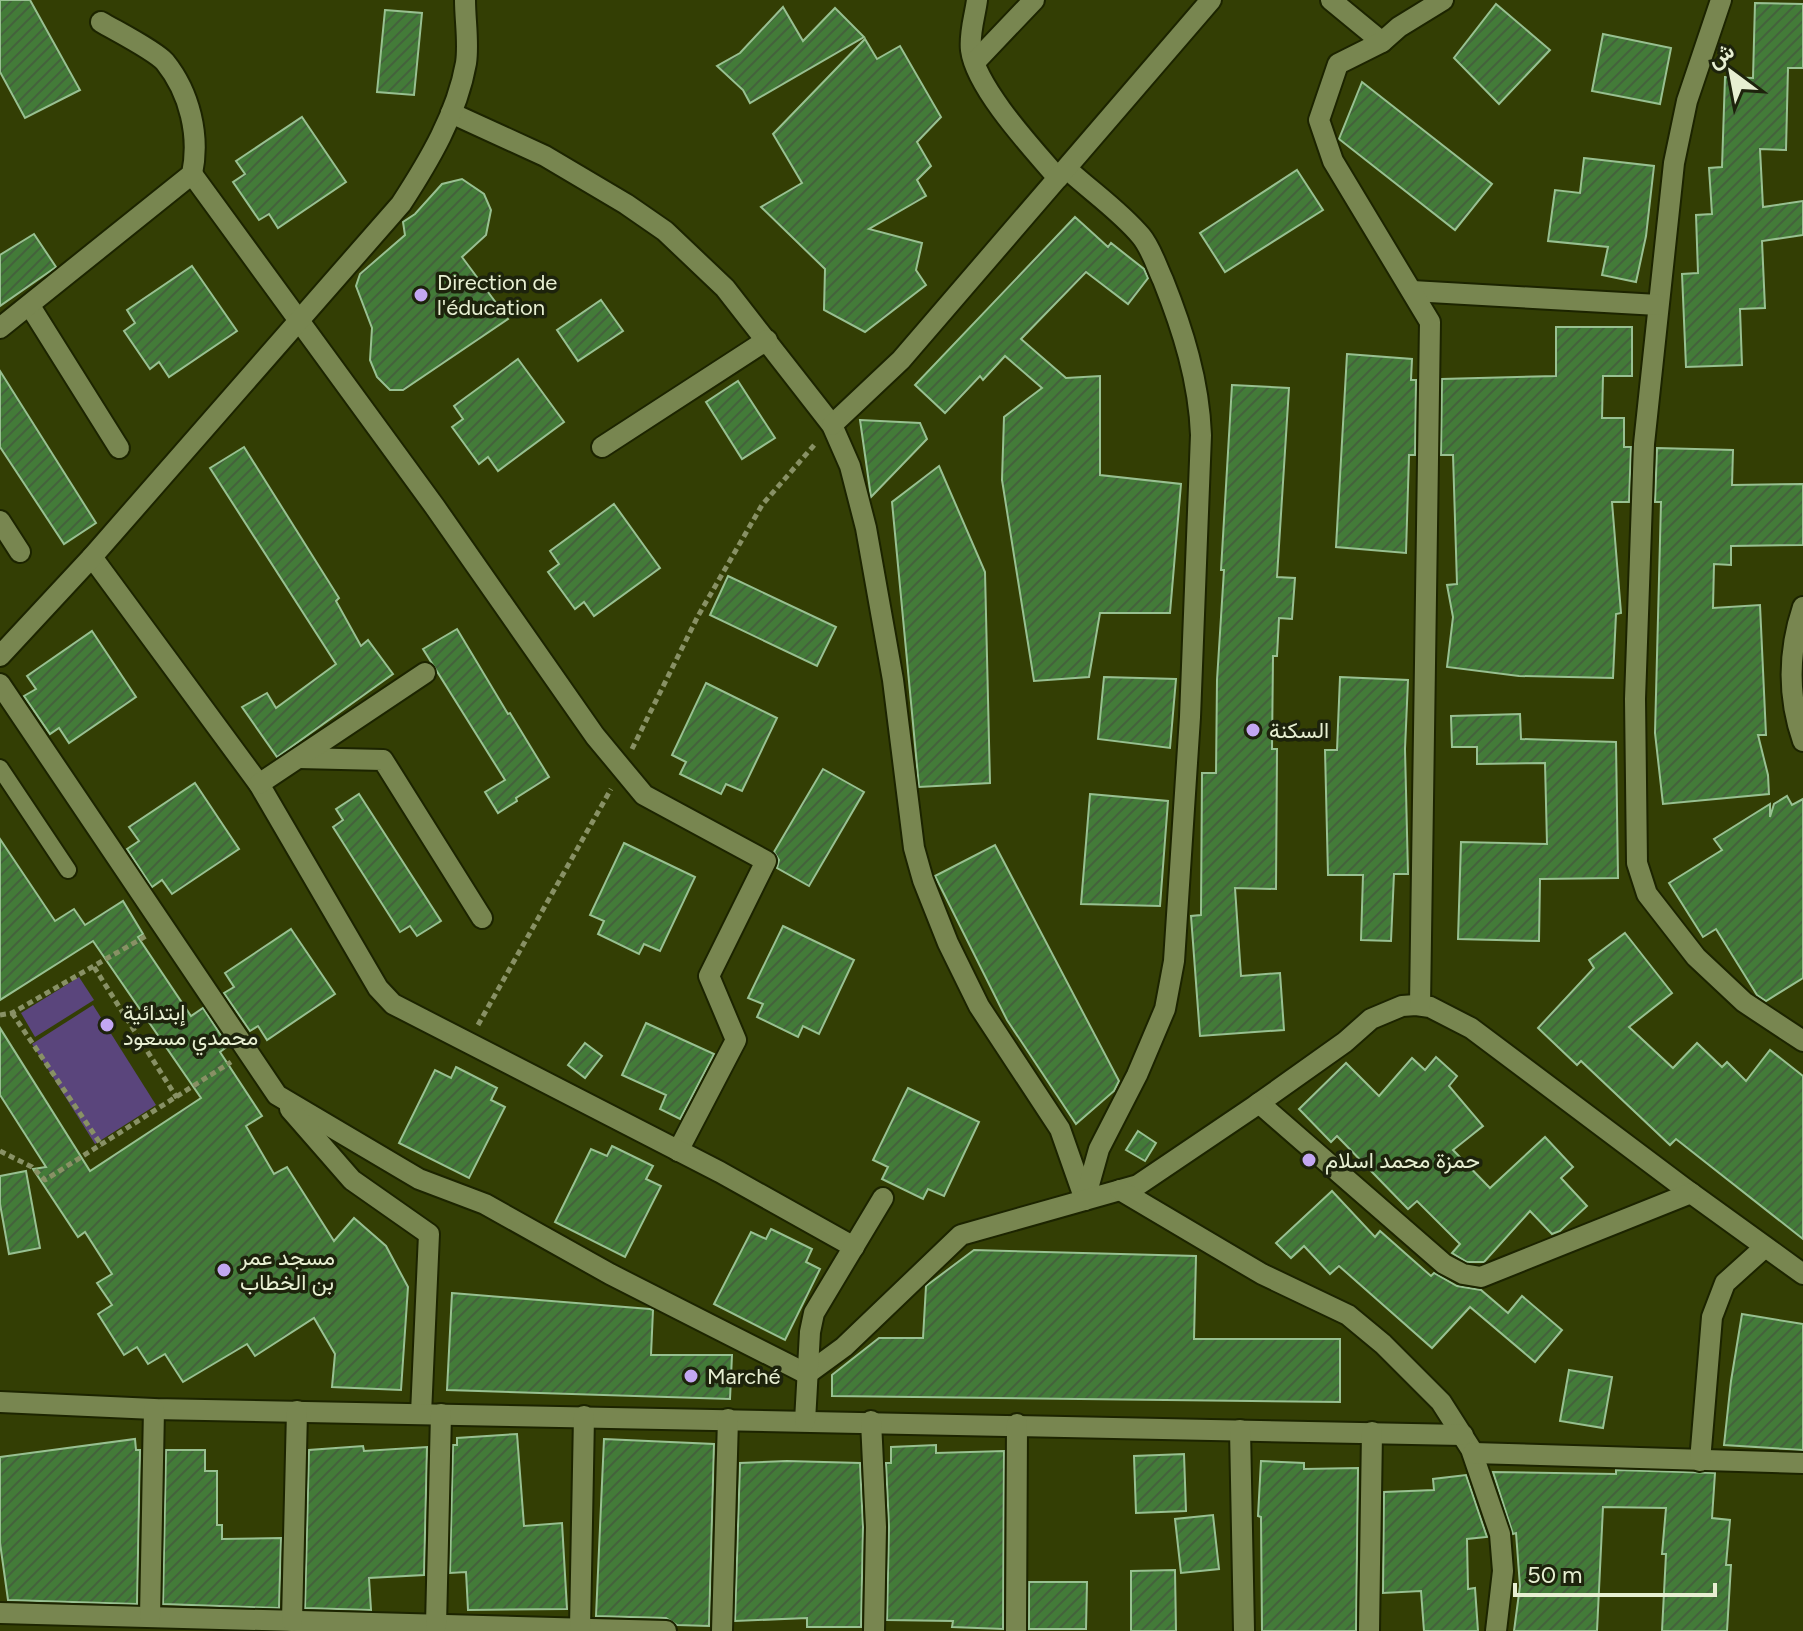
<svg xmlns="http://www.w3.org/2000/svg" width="1803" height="1631" font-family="Figtree,Vazirmatn,sans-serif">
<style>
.green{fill:#5a457c}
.building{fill:url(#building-hatch);stroke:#98c091;stroke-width:2}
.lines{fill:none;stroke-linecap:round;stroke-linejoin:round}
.service-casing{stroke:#1c2400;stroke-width:20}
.minor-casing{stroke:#1c2400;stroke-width:24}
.path{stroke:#889165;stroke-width:5;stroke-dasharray:6 4;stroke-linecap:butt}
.service{stroke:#788650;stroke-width:16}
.minor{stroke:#788650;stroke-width:20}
.poi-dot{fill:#c3a7f2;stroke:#1d230c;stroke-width:3}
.labels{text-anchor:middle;stroke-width:7;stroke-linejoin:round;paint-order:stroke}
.poi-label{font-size:22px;fill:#e7efd2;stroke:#1d230c;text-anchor:start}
</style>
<defs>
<pattern id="building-hatch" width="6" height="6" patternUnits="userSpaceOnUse" patternTransform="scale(2)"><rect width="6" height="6" fill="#437b38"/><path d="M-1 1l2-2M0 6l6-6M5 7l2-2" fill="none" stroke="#44623c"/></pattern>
</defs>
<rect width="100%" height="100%" fill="#333e04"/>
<g class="green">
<path d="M79 977 94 1000 35 1037 21 1013Z"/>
<path d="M93 1005 156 1105 95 1144 32 1044Z"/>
</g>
<g class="building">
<path d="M0 0H30L80 90 25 118 0 72Z"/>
<path d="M1755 3 1803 4V68H1788L1786 150 1760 149 1763 207 1803 201V235L1762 241 1765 308 1740 309 1742 365 1686 367 1682 274 1698 273 1696 215 1712 214 1709 168 1722 167 1725 77 1753 78Z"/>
<path d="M1496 4 1550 50 1499 104 1454 58Z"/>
<path d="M783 7 803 41 835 8 864 37 750 103 743 90 717 66 740 53Z"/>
<path d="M385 10 422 13 414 95 377 92Z"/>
<path d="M1603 34 1671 48 1660 104 1592 91Z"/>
<path d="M865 39 877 59 900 46 941 117 917 142 931 166 917 180 926 196 869 229 922 243 916 270 926 285 865 332 824 310 825 269 761 207 802 183 773 134Z"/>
<path d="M1362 82 1492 184 1455 230 1339 139Z"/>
<path d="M302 117 346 182 278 228 269 214 259 220 233 182 245 174 236 161Z"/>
<path d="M1584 158 1654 166 1646 236 1636 282 1602 275 1608 247 1548 241 1555 190 1580 193Z"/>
<path d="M1297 170 1323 210 1225 272 1200 233Z"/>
<path d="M462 179 484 194 491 210 486 235 462 257 508 319 403 390H390L377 377 370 360 372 328 356 286 360 274 405 235 403 222 415 214 442 184Z"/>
<path d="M1075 217 1108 247 1111 243 1144 269 1148 278 1128 304 1086 272 1021 339 1066 378 1100 376V475L1181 484 1170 613H1100L1089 677 1034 681 1002 480 1004 417 1042 388 1005 356 983 380 980 376 945 413 915 385Z"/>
<path d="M34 234 56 267 0 306V255Z"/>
<path d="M192 266 237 331 169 377 159 362 150 369 124 331 135 323 127 310Z"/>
<path d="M601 300 623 331 578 361 557 330Z"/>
<path d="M1556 327H1632V376H1603L1602 418H1624V447H1631L1629 502H1612L1621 613 1616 614 1613 678 1519 676 1447 667 1453 617 1447 585 1457 584 1453 455H1441L1442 379 1556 376Z"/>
<path d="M1347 354 1412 359 1411 380H1416L1415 455H1409L1406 553 1336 547Z"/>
<path d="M518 359 564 422 498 471 488 457 479 464 452 427 463 419 454 406Z"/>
<path d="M0 371 96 523 64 544 0 447Z"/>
<path d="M738 381 775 438 742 459 706 402Z"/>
<path d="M1232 385 1289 388 1277 577 1295 578 1292 619 1279 618 1277 656H1273L1272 749H1277L1276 889 1235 888 1241 976 1280 973 1284 1030 1200 1036 1191 916 1201 915 1202 773H1216L1217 680 1224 570H1221Z"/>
<path d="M860 420 920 423 927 439 871 497Z"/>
<path d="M244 447 339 598 336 601 361 646 368 640 393 674 277 757 242 707 267 693 276 708 336 664 210 468Z"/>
<path d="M1657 448 1733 450 1732 485 1803 484V545L1731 546V565L1714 564 1713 608 1760 605 1766 735H1758L1768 775 1769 794 1663 804 1655 733 1661 502H1655Z"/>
<path d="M939 466 985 572 990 783 919 787 892 502Z"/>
<path d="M614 504 660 568 594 616 584 602 575 609 548 572 559 564 550 551Z"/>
<path d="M728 576 836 627 817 666 710 615Z"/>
<path d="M457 629 508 714 510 713 549 777 516 798 517 801 498 813 485 792 505 780 423 649Z"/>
<path d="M92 631 136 697 69 743 59 728 50 734 24 696 36 689 27 676Z"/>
<path d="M1104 677 1176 679 1170 748 1098 739Z"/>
<path d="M1340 677 1408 680 1405 749 1408 874H1394L1391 941 1361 940 1363 875H1328L1325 750H1337Z"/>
<path d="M706 683 777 718 742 791 726 784 721 794 680 774 686 762 672 755Z"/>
<path d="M1520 714 1521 739 1616 742 1618 878 1540 879 1539 941 1458 939 1461 842 1547 844 1545 763 1477 764V747H1452L1451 716Z"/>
<path d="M823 769 864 792 809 886 777 868 779 860 774 852Z"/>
<path d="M195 783 239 849 172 894 162 880 152 887 127 849 139 841 129 827Z"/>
<path d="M359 794 441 921 417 936 410 926 400 932 333 827 343 820 336 809Z"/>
<path d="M1090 794 1168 801 1160 906 1081 904Z"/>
<path d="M1787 796 1792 805 1803 799V978L1766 1001 1757 995 1716 929 1703 937 1669 883 1722 850 1714 839 1770 804V817L1774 804Z"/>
<path d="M0 839 55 921 74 909 85 925 123 901 143 934 138 937 191 1016 203 1008 228 1046 220 1052 262 1116 246 1126 274 1174 287 1167 334 1241 354 1218 386 1246 408 1287 401 1390 332 1387 335 1354 314 1318 255 1356 247 1344 183 1382 165 1354 148 1364 137 1347 124 1355 98 1314 112 1305 97 1283 112 1274 85 1232 78 1237 33 1169 46 1167 0 1095V1028L90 1171 201 1098 93 941 0 1000Z"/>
<path d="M624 843 695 877 660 951 644 944 639 954 598 934 604 921 590 915Z"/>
<path d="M995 845 1119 1081 1114 1091 1076 1124 1007 1020 935 876Z"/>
<path d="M783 926 854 960 819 1034 803 1026 798 1037 757 1017 763 1004 748 998Z"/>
<path d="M291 929 335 994 267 1040 258 1026 250 1031 224 993 234 987 225 973Z"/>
<path d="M1625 933 1672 993 1629 1027 1673 1068 1697 1043 1722 1067 1727 1062 1746 1081 1770 1050 1803 1076V1239L1676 1139 1670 1145 1581 1061 1577 1065 1538 1028 1594 968 1589 960Z"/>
<path d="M646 1023 714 1054 680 1119 660 1109 666 1095 622 1075Z"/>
<path d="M585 1043 602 1056 585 1078 568 1065Z"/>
<path d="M1436 1057 1457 1076 1449 1086 1483 1126 1453 1150 1490 1188 1545 1137 1573 1167 1561 1178 1587 1206 1560 1231 1552 1234 1530 1211 1484 1262H1467L1452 1253 1460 1244 1417 1201 1408 1209 1337 1136 1331 1142 1299 1109 1346 1063 1379 1096 1412 1058 1425 1070Z"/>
<path d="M456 1067 497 1088 491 1100 505 1107 469 1178 399 1143 435 1070 451 1078Z"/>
<path d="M908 1088 979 1122 944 1196 928 1189 923 1199 882 1179 888 1167 873 1160Z"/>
<path d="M1138 1131 1156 1143 1145 1161 1126 1150Z"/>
<path d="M612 1146 653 1166 646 1179 661 1186 625 1257 555 1222 591 1149 607 1156Z"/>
<path d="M26 1171 40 1248 9 1254 0 1204V1176Z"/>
<path d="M1332 1191 1375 1237 1380 1231 1431 1276 1434 1273 1457 1286 1481 1290 1508 1313 1522 1296 1562 1330 1535 1362 1470 1307 1432 1348 1339 1266 1330 1274 1304 1246 1291 1258 1276 1243Z"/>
<path d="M771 1229 812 1249 806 1262 820 1269 785 1340 714 1304 751 1232 766 1239Z"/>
<path d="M974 1250 1196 1256 1194 1339H1340V1402L832 1396V1375L879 1338H923L926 1286Z"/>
<path d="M452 1293 650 1309 653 1310 651 1355H732L730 1399 447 1390Z"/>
<path d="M1742 1314 1803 1324V1450L1724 1445 1731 1381Z"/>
<path d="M1569 1370 1612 1377 1603 1428 1560 1421Z"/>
<path d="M517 1434 524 1526 562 1523 567 1609 468 1610 466 1572 450 1573 453 1445H457V1438Z"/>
<path d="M135 1439 136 1450H140L137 1604 8 1600 0 1543V1457Z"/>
<path d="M604 1439 714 1444 709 1626 677 1625 666 1618 596 1616Z"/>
<path d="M936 1445V1453L1004 1451 1003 1629 952 1627 953 1621 887 1620 889 1527 886 1463H891V1447Z"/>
<path d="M363 1446 364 1451 427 1447 424 1575 369 1578 371 1610 305 1608 309 1450Z"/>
<path d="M166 1450H205V1471H217V1525H222V1539L281 1538 279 1608 163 1604Z"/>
<path d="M1184 1454 1186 1511 1136 1513 1134 1456Z"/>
<path d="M787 1461 860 1463 863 1527 861 1627H807V1618L735 1621 740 1463Z"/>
<path d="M1261 1461 1304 1463V1469L1358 1468 1356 1631H1262L1261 1517 1258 1516Z"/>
<path d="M1616 1470 1715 1473 1712 1518 1730 1520 1726 1565H1731L1727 1631H1662L1666 1554H1662L1666 1508 1603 1507 1597 1631H1514L1520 1586 1516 1533 1513 1534 1493 1472 1616 1474Z"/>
<path d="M1466 1475 1487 1537 1467 1539 1468 1589 1475 1588 1478 1631H1424L1421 1591 1383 1593 1384 1492 1434 1490 1433 1479Z"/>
<path d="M1213 1515 1219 1569 1181 1573 1175 1519Z"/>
<path d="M1175 1570 1176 1631H1131V1571Z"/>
<path d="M1029 1582H1087L1086 1629H1029Z"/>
</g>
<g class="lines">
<defs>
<path id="service" d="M0 768 68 870"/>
<g id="minor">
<path d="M977 0C975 16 969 33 971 50 976 88 1033 149 1058 178"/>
<path d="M1331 0 1382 42"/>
<path d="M1721 0 1687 101 1674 163 1644 444 1635 699 1637 863 1647 894 1696 957 1744 1002 1803 1041"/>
<path d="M975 62 1034 0"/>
<path d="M451 113 545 156 626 204 665 231 725 288 832 425 850 466 866 528 893 680 914 848 923 880 948 943 979 1006 1060 1129 1085 1200"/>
<path d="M1067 169C1091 191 1120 211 1141 236 1151 248 1156 265 1163 280 1183 330 1199 381 1201 435L1190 717 1174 961 1165 1009 1137 1075 1099 1149 1085 1199"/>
<path d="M192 174 435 507 595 736 644 795 766 861 709 976 736 1040 678 1151"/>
<path d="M1412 291 1658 305"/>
<path d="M30 306 119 448"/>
<path d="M0 328 192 174C200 136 190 93 165 62 154 50 116 31 101 22"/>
<path d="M832 425 901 360 1211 0"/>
<path d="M602 447 767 340"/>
<path d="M0 521 20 552"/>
<path d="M92 557 259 784 378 988 393 1004 720 1172 854 1247"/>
<path d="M1803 607C1788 652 1787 695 1803 741"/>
<path d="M0 656 92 557 401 204C429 161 457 114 466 63 469 43 465 20 465 0"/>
<path d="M0 684 277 1095 419 1179 485 1204 610 1274 807 1374 844 1347 961 1235 1138 1185 1255 1106 1345 1042 1371 1019 1402 1006 1416 1005 1430 1007 1471 1028 1684 1188 1803 1274"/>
<path d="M299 758 383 760 482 918"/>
<path d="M259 784 425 673"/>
<path d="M1420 1005 1430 322 1333 161 1319 120 1338 64 1382 42 1399 27 1443 0"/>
<path d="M1259 1103 1444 1264 1463 1274 1481 1277 1691 1193"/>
<path d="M290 1109 352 1180 429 1234 421 1414"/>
<path d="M1120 1190 1262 1274 1348 1315 1383 1344 1441 1402 1471 1449 1500 1534 1503 1571 1496 1631"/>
<path d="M0 1402 154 1409 1463 1435"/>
<path d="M805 1421 810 1332 814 1313 883 1198"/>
<path d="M871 1421 876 1527 874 1631"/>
<path d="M1240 1430 1244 1631"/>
<path d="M1473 1453 1803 1463"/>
<path d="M1700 1461 1712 1317 1725 1283 1765 1247"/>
<path d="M0 1613 666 1631"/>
<path d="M150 1617 154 1409"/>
<path d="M292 1621 297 1411"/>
<path d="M436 1625 441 1414"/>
<path d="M580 1628 584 1416"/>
<path d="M722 1631 728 1419"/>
<path d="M1016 1631 1017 1424"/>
<path d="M1369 1631 1372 1432"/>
</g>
</defs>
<use href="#service" class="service-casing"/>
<use href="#minor" class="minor-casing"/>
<g class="path">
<path d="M632 749 698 616 762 505 816 443"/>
<path d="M94 967 177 1098"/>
<path d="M12 1013 102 1146"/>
<path d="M0 1015 12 1013 146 936"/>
<path d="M478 1025 611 789"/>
<path d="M0 1151 32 1167 45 1180 231 1062"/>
</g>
<use href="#service" class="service"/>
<use href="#minor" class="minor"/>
</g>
<g class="poi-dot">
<circle cx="421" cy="295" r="8"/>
<circle cx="1253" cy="730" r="8"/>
<circle cx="107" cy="1025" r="8"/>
<circle cx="1309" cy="1160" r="8"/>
<circle cx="224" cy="1270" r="8"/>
<circle cx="691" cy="1376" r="8"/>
</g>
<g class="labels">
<g class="poi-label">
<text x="437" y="290">Direction de<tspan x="437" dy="25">l'éducation</tspan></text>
<text x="1269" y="738">السكنة</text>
<text x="123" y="1020">إبتدائية<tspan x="123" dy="25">محمدي مسعود</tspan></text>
<text x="1325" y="1168">حمزة محمد اسلام</text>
<text x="240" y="1265">مسجد عمر<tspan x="240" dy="25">بن الخطاب</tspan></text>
<text x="707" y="1384">Marché</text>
</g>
</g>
<g transform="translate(1731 72) rotate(328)" stroke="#1d230c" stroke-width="6" paint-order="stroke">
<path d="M0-6L14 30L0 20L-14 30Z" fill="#e7efd2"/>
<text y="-12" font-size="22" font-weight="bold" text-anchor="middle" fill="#e7efd2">ش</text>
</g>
<path d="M1515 1583v12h200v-12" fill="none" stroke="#e7efd2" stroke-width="4"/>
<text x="1527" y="1583" font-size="24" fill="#e7efd2" stroke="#1d230c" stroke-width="6" paint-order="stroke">50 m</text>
</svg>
